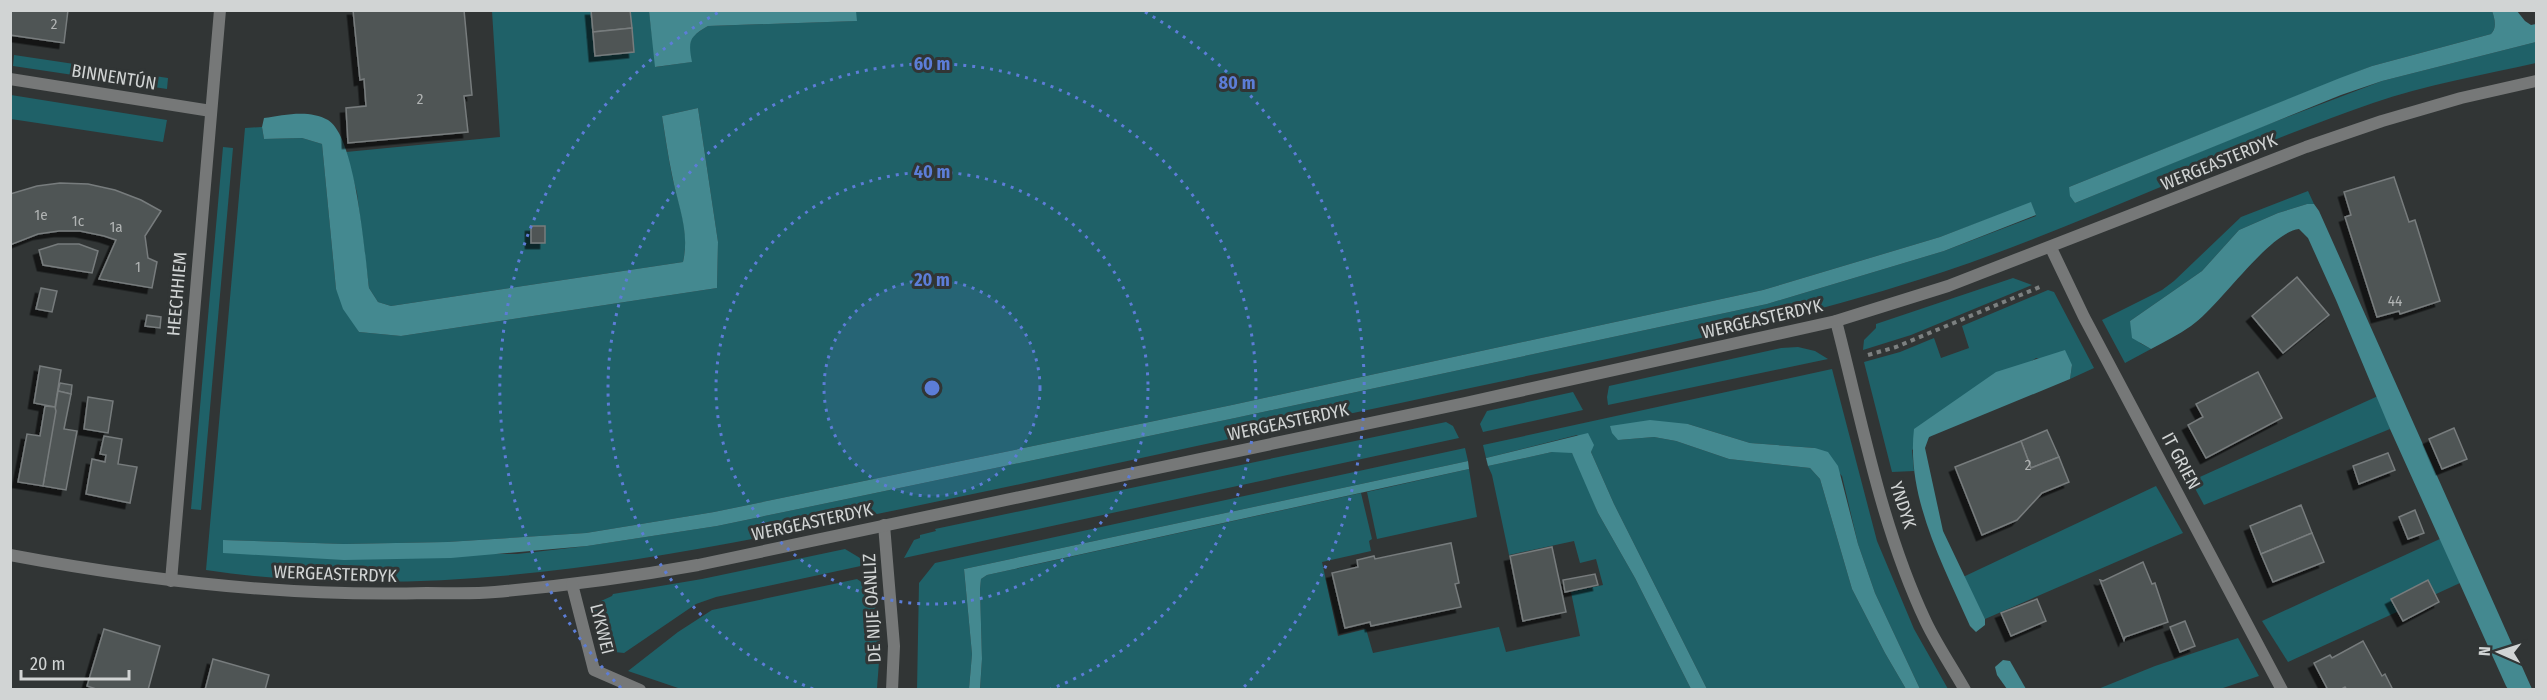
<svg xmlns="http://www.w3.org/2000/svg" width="2547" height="700" font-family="'Fira Sans Condensed',sans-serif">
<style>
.green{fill:#1f6168;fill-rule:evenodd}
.water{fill:#448990}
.building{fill:#505555;stroke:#777c7d;stroke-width:1.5;filter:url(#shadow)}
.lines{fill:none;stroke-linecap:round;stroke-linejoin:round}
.path{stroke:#7c8080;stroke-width:4;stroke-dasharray:4.5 4.5;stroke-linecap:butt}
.minor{stroke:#767878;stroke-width:12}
.ring{fill:none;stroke:#5c7dd7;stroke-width:3;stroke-dasharray:3 6}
.labels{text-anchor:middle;stroke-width:6;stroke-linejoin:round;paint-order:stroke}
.number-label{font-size:15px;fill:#b1b4b4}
.street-label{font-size:18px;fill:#d1d4d4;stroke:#313535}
.centre{fill:#5c7dd7;stroke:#313535;stroke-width:3}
.ring-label{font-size:18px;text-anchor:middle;font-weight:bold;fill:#5c7dd7;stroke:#313535;stroke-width:6;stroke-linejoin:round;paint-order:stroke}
</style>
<defs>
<filter id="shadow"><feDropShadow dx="-5.5" dy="5.5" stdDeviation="0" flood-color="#0009"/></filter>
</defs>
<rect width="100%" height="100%" fill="#313535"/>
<g class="green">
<path d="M856 10 2492 11C2495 19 2497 28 2491 34L2372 66 2069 187 2075 203 2258 128 2382 81 2536 42V63C2482 75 2426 85 2373 103 2228 153 2091 222 1946 271 1820 313 1690 341 1560 369 1450 392 1340 416 1229 439 1096 468 962 497 828 524 624 566 414 601 206 570L245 128 262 127 264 139 302 138 322 144 336 289 359 332 401 336 717 288 718 242 698 108 662 116C665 136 668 156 672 176 679 207 690 229 683 262L391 306 378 302 369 288 357 193 346 152 500 137 492 11H649L656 67 691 62C688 40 689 37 708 26L856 21ZM2031 203 2036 216 1944 251 1767 304 1235 418 717 526 587 546 517 554 223 553 224 540 344 544 447 542 586 533 714 512 1232 405 1763 290 1940 237Z"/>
<path d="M14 55 168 78 167 89 13 66Z"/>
<path d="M11 95 167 120 163 142 11 119Z"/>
<path d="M223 147 233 148 201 510 191 509Z"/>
<path d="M2308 191 2314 204H2307L2278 213 2239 230 2202 271 2130 321 2140 343 2151 349 2125 363 2102 320 2162 290 2174 281 2241 217Z"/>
<path d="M2013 278 2032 285 1911 335 1863 350 1864 340 1876 328V324Z"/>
<path d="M2048 290 2054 292 2094 368 2070 379 2072 365 2036 358 1912 450 1914 471 1892 472 1864 362 1900 352 1934 338 1941 358 1969 348 1962 326Z"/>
<path d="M1798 347 1815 351 1828 359 1608 405 1607 397 1609 386 1781 348Z"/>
<path d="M1832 369 1877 541 1914 629 1948 689H1920L1875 593 1858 544 1842 476 1815 448 1750 443 1688 424 1618 440 1654 437 1676 441 1729 459 1810 468 1820 479 1852 589 1885 653 1906 689H1707L1614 504 1591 452 1592 447 1577 435 1486 458 1483 445Z"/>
<path d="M1573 392 1583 410 1483 432 1480 424 1487 411Z"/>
<path d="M2378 396 2390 429 2204 505 2191 481Z"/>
<path d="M1446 422 1453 426 1459 438 904 558 914 540 920 538V535L936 531 935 529Z"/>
<path d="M1465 448 1468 461 964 569 972 654 969 689 917 690 919 583 935 563Z"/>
<path d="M1567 451 1572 453 1578 462 1598 513 1635 578 1691 689 980 690 982 659 980 589 981 579 987 575 1361 493 1372 539 1369 541 1371 551 1322 562 1338 636 1366 629 1373 653 1499 627 1506 652 1580 636 1571 592 1603 585 1596 559 1580 563 1574 541 1509 555 1492 475 1488 466 1552 452Z"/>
<path d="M1469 469 1477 517 1377 539 1367 492Z"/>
<path d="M2156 486 2183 533 1985 619 1963 577Z"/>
<path d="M2442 538 2460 583 2288 662 2262 621Z"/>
<path d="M845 549 870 564 716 597 696 604 624 653 605 651 597 642 590 606 612 596 613 594 702 579Z"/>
<path d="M857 579C887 596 879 659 877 689H681L628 671 678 632 712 610Z"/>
<path d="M2238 638 2259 676 2220 689H2098L2155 666Z"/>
</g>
<g class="water">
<path d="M649 11H856L857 21 708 26C689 37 688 41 692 62L655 67Z"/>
<path d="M2492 11H2517L2525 21 2531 25 2536 24V42L2382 81 2341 95 2075 203 2070 196 2069 187 2340 78 2372 66 2491 34C2497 28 2495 19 2492 11Z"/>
<path d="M698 108 718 242 717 288 401 336 359 332 343 309 336 289 322 144 302 138 264 139 262 127 264 118C284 115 309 109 328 120 356 137 365 255 369 288L378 302 391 306 683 262C690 231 678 206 672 175 668 156 665 135 662 116Z"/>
<path d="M2031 202 2036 215 1944 251 1767 304 1235 418 717 526 587 546 451 558 344 560 223 553V540L344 544 447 542 586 533 714 512 1232 405 1763 290 1940 237Z"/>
<path d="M2307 204H2314L2319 211 2532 689H2508L2506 686 2390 429 2336 300 2308 238 2299 229C2269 232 2220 306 2191 326 2178 335 2164 342 2151 349L2132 338 2130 321 2202 271 2239 230 2278 213Z"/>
<path d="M2065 350 2072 365 2070 379 1929 437 1925 448 1943 531 1985 619V625L1976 632 1970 626C1943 565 1906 497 1914 429L1996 372Z"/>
<path d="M1650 420 1688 424 1750 443 1815 448 1828 452 1838 466 1858 544 1875 593 1920 689H1906L1885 653 1852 589 1820 479 1810 468 1729 459 1676 441 1654 437 1618 440 1612 433 1610 426Z"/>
<path d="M1588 433 1594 445 1591 452 1614 504 1707 689H1691L1635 578 1598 513 1572 453 1552 452 1488 466 1486 458Z"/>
<path d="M1468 461 1469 469 987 575 981 579 980 589 982 659 980 689H969L972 654 964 569Z"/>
<path d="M2003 660 2010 661 2026 689H2007L1997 675 1995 667Z"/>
</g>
<g class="building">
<path d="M10 10H68L64 43 10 35Z"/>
<path d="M353 10H464L472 95 464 96 468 132 348 143 346 108 366 106 364 79 360 80Z"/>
<path d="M591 10H630L632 28 593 32Z"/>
<path d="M632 28 634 52 595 56 593 32Z"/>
<path d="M2394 177 2409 222 2415 220 2440 301 2400 314 2399 311 2377 317 2345 217 2351 215 2344 192Z"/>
<path d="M60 183 88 184 115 190 141 200 161 211 145 236 148 258 157 262 152 288 99 279 116 240 104 236 80 231H59L38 234 10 245V194L37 186Z"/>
<rect x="531" y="226" width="14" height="17"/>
<path d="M58 244H79L98 251 92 273 43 265 39 250Z"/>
<path d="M2297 277 2329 315 2283 353 2252 316Z"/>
<path d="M41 288 57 291 52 312 36 309Z"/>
<path d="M147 315 161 317 160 328 145 326Z"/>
<path d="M40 366 61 370 55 407 34 403Z"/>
<path d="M2258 372 2282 418 2206 458 2188 425 2203 417 2196 404Z"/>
<path d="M60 383 72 385 71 394 58 391Z"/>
<path d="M58 391 71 394 64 429 77 431 66 490 43 486Z"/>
<path d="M88 397 113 401 108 433 84 429Z"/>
<path d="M45 406 55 407 56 411 43 486 18 482 27 434 40 436Z"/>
<path d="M2454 428 2467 459 2442 469 2429 439Z"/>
<path d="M2047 430 2059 457 2031 468 2021 441Z"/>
<path d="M104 436 122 439 118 464 137 467 130 503 86 494 92 459 105 462 106 455 100 454Z"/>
<path d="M2021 441 2031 468 2059 457 2069 482 2042 493 2017 520 1982 535 1955 467Z"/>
<path d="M2388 453 2395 470 2359 484 2353 466Z"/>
<path d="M2301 505 2312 533 2261 554 2250 526Z"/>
<path d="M2415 510 2424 533 2408 539 2399 517Z"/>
<path d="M2312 533 2324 562 2273 582 2261 554Z"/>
<path d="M1451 543 1459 583 1455 584 1461 607 1371 626 1370 622 1345 628 1332 573 1358 567 1357 560 1374 556 1375 559Z"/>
<path d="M1552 547 1566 612 1523 621 1510 556Z"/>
<path d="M2143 562 2152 584 2155 583 2168 622 2125 637 2124 640 2100 580 2103 581Z"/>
<path d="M1595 574 1598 585 1565 592 1563 580Z"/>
<path d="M2428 580 2439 602 2403 621 2391 599Z"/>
<path d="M2037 599 2046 621 2011 636 2001 613Z"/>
<path d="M2185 621 2195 646 2180 652 2170 627Z"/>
<path d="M104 629 160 646 148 690H99L87 686Z"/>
<path d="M2363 641 2382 676 2385 674 2393 690H2347L2345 687 2340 690H2328L2314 663 2330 655 2332 658Z"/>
<path d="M213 659 269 675 265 690H205Z"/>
</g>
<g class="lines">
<path class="path" d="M1868 355 1896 347 2042 286"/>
<g class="minor">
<path d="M10 79 211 111"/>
<path d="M2051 248 2084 317 2282 690"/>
<path d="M1836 321C1862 421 1881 527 1926 622 1937 645 1952 667 1965 690"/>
<path d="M884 525 894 646 892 690"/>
<path d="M10 555C148 581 287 597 427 593 450 593 473 594 495 592 563 586 631 577 698 565L1465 403 1836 321 1948 286 2306 147 2382 121 2461 98 2536 81"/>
<path d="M171 581 220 10"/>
<path d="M572 584 594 670 640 690"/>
</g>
</g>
<circle cx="932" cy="388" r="108" fill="#5c7dd7" fill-opacity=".12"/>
<g class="ring">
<circle cx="932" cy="388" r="108"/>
<circle cx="932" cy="388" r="216"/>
<path d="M813 689A324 324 0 1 1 1051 689"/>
<path d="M621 688A432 432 0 0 1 719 12M1145 12A432 432 0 0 1 1243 688"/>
</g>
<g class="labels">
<g class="number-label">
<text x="54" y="29">2</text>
<text x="420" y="104">2</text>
<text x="41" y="220">1e</text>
<text x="78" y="226">1c</text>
<text x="116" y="232">1a</text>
<text x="138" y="272">1</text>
<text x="2395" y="306">44</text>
<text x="2028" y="470">2</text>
</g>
<g class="street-label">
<text transform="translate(114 77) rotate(9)" y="6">BINNENTÚN</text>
<text transform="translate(2219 162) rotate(-22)" y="6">WERGEASTERDYK</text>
<text transform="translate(177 294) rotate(-85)" y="6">HEECHHIEM</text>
<text transform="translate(1762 319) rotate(-13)" y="6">WERGEASTERDYK</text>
<text transform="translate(1288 422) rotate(-12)" y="6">WERGEASTERDYK</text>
<text transform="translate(2181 461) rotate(62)" y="6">IT GRIEN</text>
<text transform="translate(1903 505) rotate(72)" y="6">YNDYK</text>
<text transform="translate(812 522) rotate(-12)" y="6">WERGEASTERDYK</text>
<text transform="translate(335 574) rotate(2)" y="6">WERGEASTERDYK</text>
<text transform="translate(872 608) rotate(-93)" y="6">DE NIJE OANLIZ</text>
<text transform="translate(602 629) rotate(76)" y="6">LYKWEI</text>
</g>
</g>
<circle cx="932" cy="388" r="9" class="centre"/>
<g class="ring-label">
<text x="932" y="70">60 m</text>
<text x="1237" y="89">80 m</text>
<text x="932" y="178">40 m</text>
<text x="932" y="286">20 m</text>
</g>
<rect width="2547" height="700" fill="none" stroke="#d1d4d4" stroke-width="24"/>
<g transform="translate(2499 652) rotate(273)" stroke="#313535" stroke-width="4.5" paint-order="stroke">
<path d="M0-4.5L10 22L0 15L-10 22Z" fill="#d1d4d4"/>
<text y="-9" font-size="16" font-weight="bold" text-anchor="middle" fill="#d1d4d4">N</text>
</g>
<path d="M21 670v9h108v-9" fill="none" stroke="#d1d4d4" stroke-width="3"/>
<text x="30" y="670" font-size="18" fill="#d1d4d4" stroke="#313535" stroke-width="4.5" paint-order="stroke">20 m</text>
</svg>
